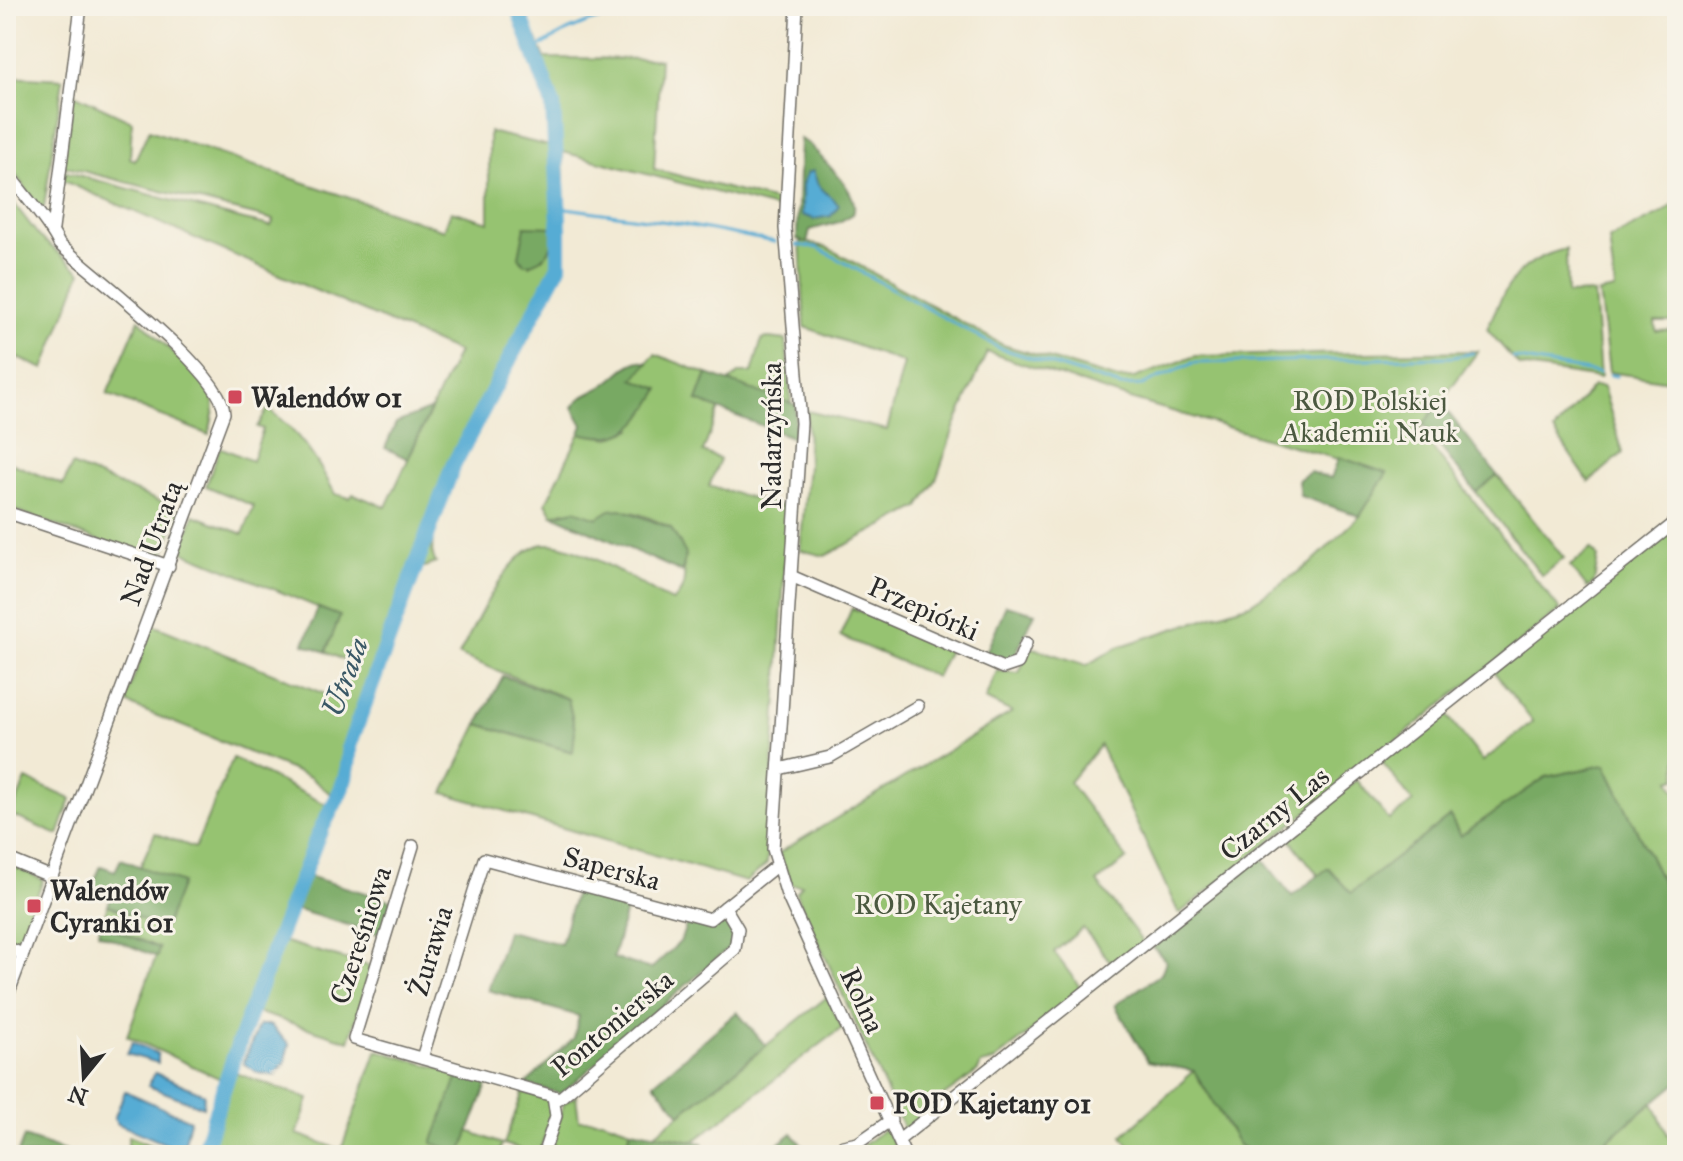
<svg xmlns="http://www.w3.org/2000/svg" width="1683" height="1161" font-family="'IM FELL Great Primer',serif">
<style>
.green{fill:#96c371;stroke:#60774e;stroke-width:2;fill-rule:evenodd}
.forest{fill:#78a963;stroke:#526a47;stroke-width:2}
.water{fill:#57acd4;stroke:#416c80;stroke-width:2}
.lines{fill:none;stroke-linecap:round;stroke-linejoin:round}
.stream{stroke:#57acd4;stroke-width:3}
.river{stroke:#57acd4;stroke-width:16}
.minor-casing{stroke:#716e66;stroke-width:14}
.minor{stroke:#fff;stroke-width:11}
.poi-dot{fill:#d1495b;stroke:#f7f3e8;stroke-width:3}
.labels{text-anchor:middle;stroke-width:6;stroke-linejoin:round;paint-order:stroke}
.poi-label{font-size:28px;font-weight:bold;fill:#2b2b2b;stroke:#f7f3e8;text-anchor:start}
.park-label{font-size:28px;fill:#4b5940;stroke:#f7f3e8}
.street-label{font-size:28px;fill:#2b2b2b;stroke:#f7f3e8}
.water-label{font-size:30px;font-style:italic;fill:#3a5866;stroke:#f7f3e8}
</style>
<rect width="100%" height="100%" fill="#f7f3e8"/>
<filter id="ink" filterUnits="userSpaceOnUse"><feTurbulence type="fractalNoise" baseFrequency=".0125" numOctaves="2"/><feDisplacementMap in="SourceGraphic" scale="16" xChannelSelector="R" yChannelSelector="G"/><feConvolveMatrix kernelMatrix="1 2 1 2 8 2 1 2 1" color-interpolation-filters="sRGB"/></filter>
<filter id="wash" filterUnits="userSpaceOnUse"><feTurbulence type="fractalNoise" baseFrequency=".006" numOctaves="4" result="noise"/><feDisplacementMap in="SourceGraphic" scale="32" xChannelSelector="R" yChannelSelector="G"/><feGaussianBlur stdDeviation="1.8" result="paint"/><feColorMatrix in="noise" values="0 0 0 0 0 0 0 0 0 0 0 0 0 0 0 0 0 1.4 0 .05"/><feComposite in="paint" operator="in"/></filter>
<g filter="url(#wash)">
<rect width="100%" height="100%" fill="#f2ead5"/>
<g class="green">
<path d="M510 6H522L545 58 660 59 654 169 779 202V209L563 152C563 178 568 248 561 269 544 325 408 517 436 563L421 568 356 740 354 771 319 844 282 941 372 967 349 1041 256 1012 233 1072 309 1099 297 1134 341 1150 377 1050 459 1074 433 1143 461 1152 469 1131 502 1144 498 1155H195L221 1079 127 1036 159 948 101 924 108 905 164 928 182 883 140 867 155 833 195 848 233 758 327 805 333 796 310 777 135 707 125 702 128 693 153 625 337 699 350 663 326 652 339 616 181 551 194 515 243 534 254 506 206 486 220 447 252 461 263 429 257 427 268 409C300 433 317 459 335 494L350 498 353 494 386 507 458 352 61 180 63 171 244 220 271 226 274 220 63 166 74 94 132 121 130 158 135 160 149 130 444 230 451 211 489 222V132L554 147 549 107ZM525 227 555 228C555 247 547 258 529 265Z"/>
<path d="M6 76 63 79 44 207 39 208 6 161Z"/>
<path d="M6 193 39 236 81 272 44 369 6 353Z"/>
<path d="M1677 201V322H1655L1656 331 1677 330V382L1609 372 1599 293 1615 290 1609 239 1662 213Z"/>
<path d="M800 241 826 247 1003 345 1118 379 1134 378 1195 356 1478 351 1419 431 1560 610 1179 914 1100 745 1069 782 1127 859 1097 882 1144 943 1114 966 1083 928 1054 952 1083 991 994 1061 981 1064 978 1071 928 1107 929 1112 905 1131 796 893 802 885H792L779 853 1012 712 985 699 997 671 1019 673 1030 647 1087 665 1118 647 1250 604 1310 564 1360 516 1386 473 1130 399 987 352 955 425 936 480 919 507 825 556 800 550 808 466 807 411 887 430 904 363 805 327Z"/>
<path d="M1566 249 1567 294 1594 293 1600 378 1519 366 1487 329C1506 286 1517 260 1566 249Z"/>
<path d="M139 319 212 391 214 410 209 435 107 394Z"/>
<path d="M769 338 786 340 791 404 728 382 740 373H752L762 339Z"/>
<path d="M655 354 707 374 697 401 719 409 703 452 720 459 709 486 788 508 767 864 746 882 444 793 478 724 572 752 575 730 568 699 459 655C476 624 502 560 537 546 564 534 637 582 661 596L673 601C695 582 680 551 671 528 644 515 626 504 597 518L564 511 553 515 546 503 580 433 610 438 632 429V379Z"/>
<path d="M1593 386 1603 387 1623 453 1589 482 1554 431Z"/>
<path d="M6 461 63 485 72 465 180 510 161 559 141 556 6 507Z"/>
<path d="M1497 475 1564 558 1542 576 1476 492Z"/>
<path d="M1677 526V778L1670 780 1677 794V913L1605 765 1546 777 1460 836 1450 816 1351 894 1329 868 1319 876 1287 836 1357 780 1389 820 1413 802 1381 761 1444 711 1483 761 1533 722 1494 672Z"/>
<path d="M1591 549 1598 557 1594 583 1587 588 1570 566Z"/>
<path d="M852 608 949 650 936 677 840 636Z"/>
<path d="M26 779 71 799 58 835 11 815Z"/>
<path d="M6 862 43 880 19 942 6 941Z"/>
<path d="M827 997 842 1028 694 1141 655 1134Z"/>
<path d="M1194 1071 1239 1145 1254 1155H1136L1122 1136Z"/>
<path d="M523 1092 547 1099 554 1110 538 1155 504 1144Z"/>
<path d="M576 1096 579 1120H602L631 1130 628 1141 641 1155H548L564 1103Z"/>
<path d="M1653 1103 1677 1155H1601L1598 1148Z"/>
<path d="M887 1127 898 1155H851Z"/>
<path d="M128 1136 174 1155H128Z"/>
</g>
<g class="forest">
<path d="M800 139 809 144C822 160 862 193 853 214L839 222 810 230 807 243 797 239Z"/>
<path d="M525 226 555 227C556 246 544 265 524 264L519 257Z"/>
<path d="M639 361 648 363 633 379 660 389C639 425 626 445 580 433L583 425 573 407C582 393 594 393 606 384 619 375 624 366 639 361Z"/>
<path d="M707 374 796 405 794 438 697 401Z"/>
<path d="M1440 402 1497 475 1476 492 1423 425Z"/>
<path d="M431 409 408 459 385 448 396 423Z"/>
<path d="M1339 457 1387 473 1360 516 1300 496 1298 480 1310 472 1331 478Z"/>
<path d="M621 509 671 528 686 554 682 572 553 515 575 510 597 518 610 510Z"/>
<path d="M1006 605 1035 613 1012 662 985 655Z"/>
<path d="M318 608 340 616 326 652 304 644Z"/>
<path d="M503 676 568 699 575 730 573 752 478 724Z"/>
<path d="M1605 765 1677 913V1083L1588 1155H1254L1239 1145 1194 1071 1148 1061 1115 1005 1161 974 1166 961 1153 947 1261 857 1292 896 1328 868 1351 893 1450 816 1460 836 1546 777Z"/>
<path d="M121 859 182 883 164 929 108 905 111 897 91 888 101 866 115 871Z"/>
<path d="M307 876 393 901 382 935 294 909Z"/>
<path d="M576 889 628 903 613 958 651 969 680 942 688 920 701 923 722 918 736 934 730 947 561 1094 526 1084 574 1038 579 1016 488 990 507 931 561 944Z"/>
<path d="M101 924 159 948 157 957 98 933Z"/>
<path d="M737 1012 766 1046 680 1114 654 1083Z"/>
<path d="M459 1074 488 1082 461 1153 432 1143Z"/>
<path d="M631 1130 703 1143 701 1147C730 1160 768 1155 792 1133L810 1155H641L628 1141Z"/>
<path d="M24 1137 76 1155H17Z"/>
</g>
<g class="water">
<path d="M813 171 818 185 839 205 831 216 814 219 802 215V185L807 173Z"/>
<path d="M259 1025H270L289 1044 285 1063 274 1075 258 1073 243 1063Z"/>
<path d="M132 1042 158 1054V1063L127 1054Z"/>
<path d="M155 1073 204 1094 203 1107 148 1086Z"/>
<path d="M125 1091 190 1120 185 1142 173 1147 118 1124 114 1119Z"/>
</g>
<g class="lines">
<g class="stream">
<path d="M533 51C585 16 621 11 683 6"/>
<path d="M559 207 675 223 775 242"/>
<path d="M797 245 818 248 999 348 1121 386 1142 385 1193 363 1454 357 1473 353"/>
<path d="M1513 358 1599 373"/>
<path d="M1610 375 1616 376"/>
<path d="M1671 385H1677"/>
</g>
<g class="river">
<path d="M517 6 553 105 559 221"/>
<path d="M203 1155C233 1050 274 949 313 848 327 810 351 788 349 746L453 466 559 266V227"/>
</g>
</g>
</g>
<g filter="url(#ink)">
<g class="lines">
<defs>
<g id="minor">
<path d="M797 6 785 228 801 423 773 849 787 895 905 1155"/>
<path d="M6 171C22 193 49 222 59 244 92 274 225 374 224 413L6 1000"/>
<path d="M53 229 81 6"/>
<path d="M6 512 169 566"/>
<path d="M791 576 1003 668 1018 663 1026 643"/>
<path d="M779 769 830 757 918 706"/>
<path d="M1674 780 1677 785"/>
<path d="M413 846 354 1039 560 1098 735 949 738 929 725 907 776 866"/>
<path d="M6 858 52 877"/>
<path d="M6 947 23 954"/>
<path d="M422 1058 484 859 710 919 725 907"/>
<path d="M899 1140 1677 521"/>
<path d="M543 1155 556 1116 553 1096"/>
<path d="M831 1155 843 1146 858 1143 891 1120"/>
</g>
</defs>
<use href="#minor" class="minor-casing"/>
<use href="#minor" class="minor"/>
</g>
</g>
<g class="poi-dot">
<rect x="227" y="389" width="16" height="16" rx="4"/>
<rect x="26" y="898" width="16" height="16" rx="4"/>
<rect x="869" y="1095" width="16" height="16" rx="4"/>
</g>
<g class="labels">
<g class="poi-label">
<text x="251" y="407">Walendów 01</text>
<text x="50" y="900">Walendów<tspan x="50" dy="32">Cyranki 01</tspan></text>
<text x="893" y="1113">POD Kajetany 01</text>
</g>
<g class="park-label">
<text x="1370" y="410">ROD Polskiej<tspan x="1370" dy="32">Akademii Nauk</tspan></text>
<text x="938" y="914">ROD Kajetany</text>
</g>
<g class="street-label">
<text transform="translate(771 436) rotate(-90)" y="10">Nadarzyńska</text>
<text transform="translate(151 543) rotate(-70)" y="10">Nad Utratą</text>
<text transform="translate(924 608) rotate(24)" y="10">Przepiórki</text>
<text transform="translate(1274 813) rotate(-39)" y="10">Czarny Las</text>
<text transform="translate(612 868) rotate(15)" y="10">Saperska</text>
<text transform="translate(360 935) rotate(-72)" y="10">Czereśniowa</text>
<text transform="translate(430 951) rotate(-73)" y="10">Żurawia</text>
<text transform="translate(863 1000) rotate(65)" y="10">Rolna</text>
<text transform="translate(612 1023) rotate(-40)" y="10">Pontonierska</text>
</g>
<g class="water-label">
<text transform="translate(345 677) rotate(-70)" y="10">Utrata</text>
</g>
</g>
<rect width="1683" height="1161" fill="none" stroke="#f7f3e8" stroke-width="32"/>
<g transform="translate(84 1077) rotate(198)" stroke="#f7f3e8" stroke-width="6" paint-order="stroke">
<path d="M0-6L14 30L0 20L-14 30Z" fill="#2b2b2b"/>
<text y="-12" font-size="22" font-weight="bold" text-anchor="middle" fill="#2b2b2b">N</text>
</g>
</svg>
